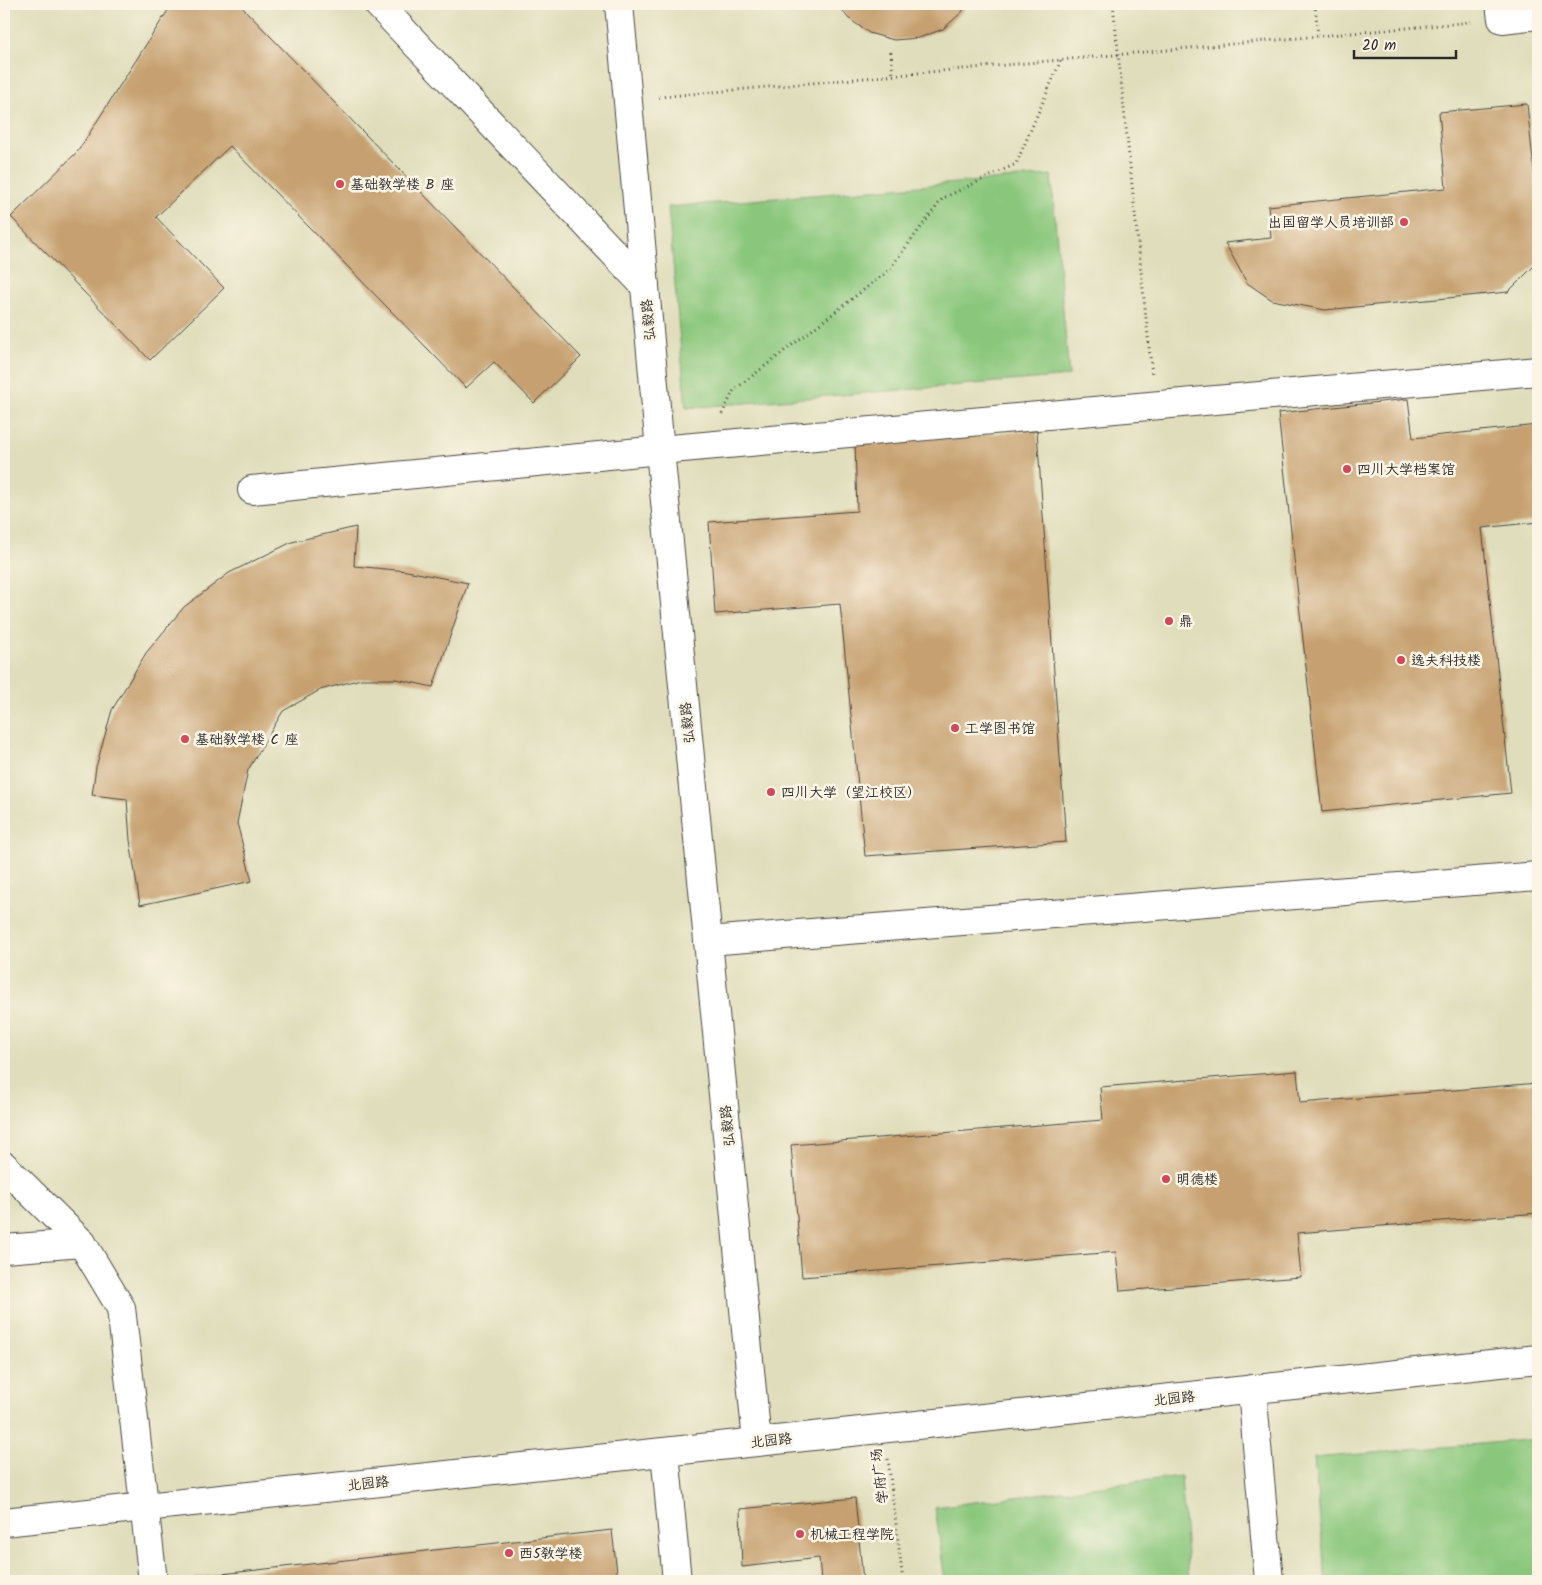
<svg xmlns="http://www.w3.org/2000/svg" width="1542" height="1585" font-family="Kalam,'LXGW WenKai TC',sans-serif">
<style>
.built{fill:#dfddbb}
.green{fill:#8ac77c;stroke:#5a7954}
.building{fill:#c6a06f}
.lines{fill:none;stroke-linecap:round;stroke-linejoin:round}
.minor-casing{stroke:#494641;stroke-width:30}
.path{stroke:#494641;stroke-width:3;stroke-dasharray:1 4;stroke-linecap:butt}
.minor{stroke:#fff;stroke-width:28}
.poi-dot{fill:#d1495b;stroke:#fcf5e5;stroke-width:2}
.labels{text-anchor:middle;stroke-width:5;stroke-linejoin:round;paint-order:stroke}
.poi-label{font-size:14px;fill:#2b2b2b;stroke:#fcf5e5;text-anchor:start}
.street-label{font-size:14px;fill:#2b2b2b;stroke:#fcf5e5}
</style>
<rect width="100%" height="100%" fill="#fcf5e5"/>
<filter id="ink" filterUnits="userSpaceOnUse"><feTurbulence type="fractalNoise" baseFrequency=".02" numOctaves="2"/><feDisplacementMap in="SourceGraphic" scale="10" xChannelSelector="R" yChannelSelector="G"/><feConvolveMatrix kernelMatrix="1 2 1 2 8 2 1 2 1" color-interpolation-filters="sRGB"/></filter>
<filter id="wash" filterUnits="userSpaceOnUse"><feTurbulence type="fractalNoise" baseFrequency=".0096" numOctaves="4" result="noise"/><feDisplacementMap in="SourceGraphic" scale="20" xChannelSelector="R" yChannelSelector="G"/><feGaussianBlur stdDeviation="1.12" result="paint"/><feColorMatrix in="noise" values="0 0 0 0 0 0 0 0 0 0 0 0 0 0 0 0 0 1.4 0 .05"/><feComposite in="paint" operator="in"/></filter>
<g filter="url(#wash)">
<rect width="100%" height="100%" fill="#f3dcbe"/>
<rect class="built" x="4" y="4" width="1534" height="1577"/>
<g class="green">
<path d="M1051 175 1069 376 686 408 668 207Z"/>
<path d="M1538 1439V1581H1326L1314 1458Z"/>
<path d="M1181 1476 1189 1581H945L935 1507Z"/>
</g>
<g id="blocks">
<g class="building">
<path d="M172 4H239L581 357 534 403 494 362 466 388 230 146 156 217 224 288 150 360 11 217 78 151Z"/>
<path d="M838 4H967L962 12 943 29 919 38 894 40 869 33 848 18Z"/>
<path d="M1527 104 1537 199H1538V262L1508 292 1325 310 1272 300 1247 283 1225 243 1271 238 1268 206 1446 188 1439 112Z"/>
<path d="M1408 399 1413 438 1538 425V522L1482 528 1511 793 1322 812 1278 413Z"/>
<path d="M1037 431 1066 842 865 856 840 604 715 614 709 522 857 511 855 442Z"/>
<path d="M356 527 354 566 407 571 468 583 433 687 396 679H361L320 690 283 711 248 770 237 823 252 881 140 905 130 840 127 799 92 795 96 767 112 710 146 653 184 607 229 573 292 542Z"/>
<path d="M1297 1071 1300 1103 1538 1083V1213L1297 1233 1301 1277 1120 1291 1116 1252 802 1277 791 1145 1103 1120 1100 1087Z"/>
<path d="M855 1498 863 1581H821L819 1558 742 1567 740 1509Z"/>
<path d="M612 1530 618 1581H195V1577Z"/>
</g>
</g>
</g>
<g filter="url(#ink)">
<use href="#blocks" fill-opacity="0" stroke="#494641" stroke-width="1"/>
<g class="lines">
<defs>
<g id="minor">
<path d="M378 4 645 286"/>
<path d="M619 4 660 450 757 1442"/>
<path d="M1500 4 1502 19 1538 15"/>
<path d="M252 490 660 450 1538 371"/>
<path d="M708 941 1538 876"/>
<path d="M4 1166 82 1243 121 1308 153 1581"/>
<path d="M4 1249 82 1243"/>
<path d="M1252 1389 1269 1581"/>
<path d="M665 1452 677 1581"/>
<path d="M4 1522 1538 1359"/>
</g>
</defs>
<use href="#minor" class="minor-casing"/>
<g class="path">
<path d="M1113 4 1152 375"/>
<path d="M1315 4 1318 36"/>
<path d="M891 52 893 76"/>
<path d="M659 97 1471 22"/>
<path d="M722 414 734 390 888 271 943 198 1016 164 1061 60"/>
<path d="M888 1459 903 1581"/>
</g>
<use href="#minor" class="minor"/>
</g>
</g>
<g class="poi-dot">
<circle cx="340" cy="184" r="5"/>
<circle cx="1404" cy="222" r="5"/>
<circle cx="1347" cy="469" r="5"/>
<circle cx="1169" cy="621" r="5"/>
<circle cx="1401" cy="660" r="5"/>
<circle cx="955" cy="728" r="5"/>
<circle cx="185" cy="739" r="5"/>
<circle cx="771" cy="792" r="5"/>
<circle cx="1166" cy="1179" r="5"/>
<circle cx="800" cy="1534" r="5"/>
<circle cx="509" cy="1553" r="5"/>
</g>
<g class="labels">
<g class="poi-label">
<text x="350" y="189">基础教学楼 B 座</text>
<text x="1394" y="227" text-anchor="end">出国留学人员培训部</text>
<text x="1357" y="474">四川大学档案馆</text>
<text x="1179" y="626">鼎</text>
<text x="1411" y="665">逸夫科技楼</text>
<text x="965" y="733">工学图书馆</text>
<text x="195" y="744">基础教学楼 C 座</text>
<text x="781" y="797">四川大学（望江校区）</text>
<text x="1176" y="1184">明德楼</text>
<text x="810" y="1539">机械工程学院</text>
<text x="519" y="1558">西5教学楼</text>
</g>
<g class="street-label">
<text transform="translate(648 320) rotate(-95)" y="5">弘毅路</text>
<text transform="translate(687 723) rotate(-96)" y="5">弘毅路</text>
<text transform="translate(727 1126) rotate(-96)" y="5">弘毅路</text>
<text transform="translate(1174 1398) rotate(-6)" y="5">北园路</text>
<text transform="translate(771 1440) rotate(-6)" y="5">北园路</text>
<text transform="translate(879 1476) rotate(-97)" y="5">学府广场</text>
<text transform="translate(368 1483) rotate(-6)" y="5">北园路</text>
</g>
</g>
<rect width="1542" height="1585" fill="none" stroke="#fcf5e5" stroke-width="20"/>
<path d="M1354 50v8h102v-8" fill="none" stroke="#2b2b2b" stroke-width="2.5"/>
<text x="1362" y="50" font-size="15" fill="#2b2b2b" stroke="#fcf5e5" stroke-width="4" paint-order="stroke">20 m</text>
</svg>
